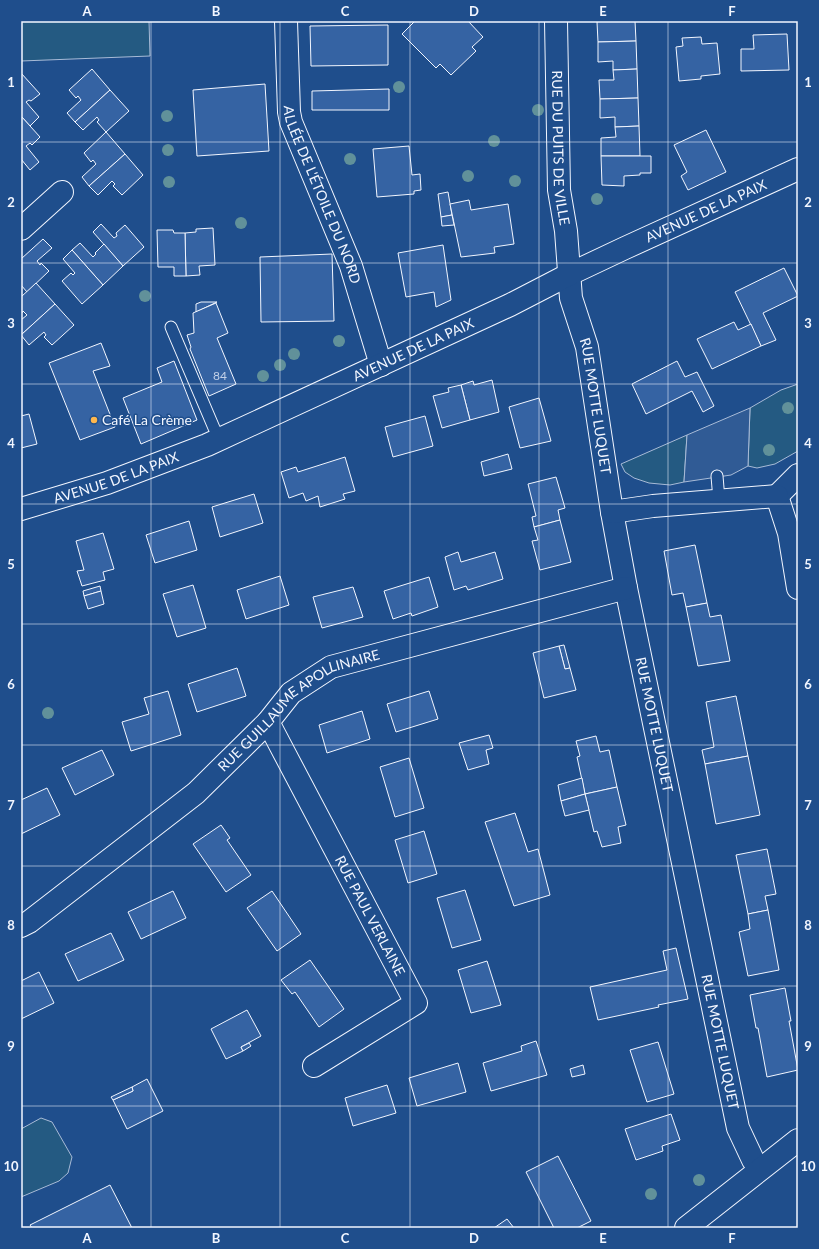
<svg xmlns="http://www.w3.org/2000/svg" width="819" height="1249" font-family="Lato,sans-serif">
<style>
.green{fill:#245a82;stroke:#a8bbd7}
.parking{fill:#305b95;stroke:#a8bbd7}
.building{fill:#3563a3;stroke:#f2f6ff}
.lines{fill:none;stroke-linecap:round;stroke-linejoin:round}
.service-casing{stroke:#f2f6ff;stroke-width:13}
.minor-casing{stroke:#f2f6ff;stroke-width:24}
.tertiary-casing{stroke:#f2f6ff;stroke-width:24}
.secondary-casing{stroke:#f2f6ff;stroke-width:24}
.service{stroke:#1f4e8c;stroke-width:11}
.minor{stroke:#1f4e8c;stroke-width:22}
.tertiary{stroke:#1f4e8c;stroke-width:22}
.secondary{stroke:#1f4e8c;stroke-width:22}
.tree{fill:#61919a}
.grid{fill:none;stroke:#f2f6ff;stroke-width:1;stroke-opacity:0.55}
.poi-dot{fill:#ffb74d;stroke:#1f4e8c;stroke-width:1.5}
.labels{text-anchor:middle;stroke-width:3;stroke-linejoin:round;paint-order:stroke}
.number-label{font-size:12px;fill:#c3d1e8}
.street-label{font-size:14px;fill:#f2f6ff;stroke:#1f4e8c}
.poi-label{font-size:14px;fill:#f2f6ff;stroke:#1f4e8c;text-anchor:start}
.neatline{fill:none;stroke:#f2f6ff;stroke-width:1.5}
.grid-label{font-size:13px;text-anchor:middle;font-weight:bold;fill:#f2f6ff}
</style>
<rect width="100%" height="100%" fill="#1f4e8c"/>
<g class="green">
<path d="M21 21H149L150 56 21 61Z"/>
<path d="M798 384V451L775 464 757 468 748 466 750 408 781 390Z"/>
<path d="M687 435 684 482 670 485 649 483 634 478 625 472 621 464Z"/>
<path d="M41 1118 52 1122 72 1157 68 1173 59 1181 21 1197V1129Z"/>
</g>
<path class="parking" d="M750 408 748 466 731 475 684 482 687 435Z"/>
<g class="building">
<path d="M415 21H468L483 37 472 47 476 51 451 75 440 64 436 68 402 34Z"/>
<path d="M599 21H635L636 41 598 42 597 22Z"/>
<path d="M388 25V65L311 66 310 26Z"/>
<path d="M787 34 789 70 741 71V49H754L753 35Z"/>
<path d="M701 37 702 44 717 43 720 74 701 76V79L679 81 676 47 683 46 682 38Z"/>
<path d="M636 41 637 69 613 70V61L598 62V42Z"/>
<path d="M92 69 110 90 75 122 67 113 81 100 78 96 76 98 69 90Z"/>
<path d="M637 69 638 98 600 99 599 80H614L613 70Z"/>
<path d="M21 73 40 94 31 101 29 100 26 102 39 117 30 126 21 116Z"/>
<path d="M265 84 269 151 197 156 193 90Z"/>
<path d="M389 89V110H312V91Z"/>
<path d="M110 90 129 111 106 132 97 122 99 120 97 117 83 130 75 122Z"/>
<path d="M638 98 639 126 615 127V117L600 118V99Z"/>
<path d="M21 116 40 137 32 145 30 143 26 146 39 162 30 170 21 159Z"/>
<path d="M639 126 640 156H601V138L616 137 615 127Z"/>
<path d="M706 130 726 172 688 190 681 176 687 172 674 145Z"/>
<path d="M106 132 125 154 89 186 82 177 96 164 93 160 91 162 84 153Z"/>
<path d="M409 146 412 175 420 174 421 190 414 191V194L377 197 373 149Z"/>
<path d="M125 154 143 175 122 195 113 186 115 184 112 181 98 195 89 186Z"/>
<path d="M601 156H651V173H640V175L624 176V186L602 185Z"/>
<path d="M448 192 452 215 441 217 438 194Z"/>
<path d="M469 200 471 210 508 204 514 244 494 247 495 253 461 257 450 204Z"/>
<path d="M452 215 454 225 442 226 441 217Z"/>
<path d="M101 224 114 238 117 236 116 233 125 225 144 247 123 266 93 232Z"/>
<path d="M213 228 215 265 199 266 200 275 186 276 185 233 196 232V229Z"/>
<path d="M157 230H173L174 233H185L186 276H174V267H158Z"/>
<path d="M43 239 52 248 37 261 40 265 41 263 49 271 27 292 21 285V259Z"/>
<path d="M80 243 93 257 96 254 95 253 104 244 123 266 103 285 72 250Z"/>
<path d="M443 245 451 300 436 307 434 292 406 297 398 253Z"/>
<path d="M72 250 103 285 82 304 62 281 71 273 73 275 75 273 63 259Z"/>
<path d="M332 254 334 321 261 322 260 257Z"/>
<path d="M784 268 798 296 763 313 776 340 761 346 735 292Z"/>
<path d="M36 283 55 304 21 335V320L27 315 23 311 22 313 21 312V297Z"/>
<path d="M201 302H217L196 312V304Z"/>
<path d="M216 303 228 333 217 338 236 384 209 396 190 349 191 347 187 335 194 333 193 313Z"/>
<path d="M55 304 74 325 52 345 44 337 46 335 44 332 29 345 21 335Z"/>
<path d="M734 322 738 330 751 324 761 346 712 369 697 339Z"/>
<path d="M101 343 110 366 93 371 115 427 80 440 49 363Z"/>
<path d="M174 361 197 420 141 444 123 398 162 382 157 368Z"/>
<path d="M677 361 685 377 697 372 714 406 703 412 692 391 646 414 632 384Z"/>
<path d="M492 380 499 412 470 420 461 385 473 381 474 385Z"/>
<path d="M461 385 470 420 442 428 433 396 449 392 448 388Z"/>
<path d="M539 398 551 441 520 448 509 407Z"/>
<path d="M29 414 37 444 21 448V416Z"/>
<path d="M425 416 433 446 393 457 385 427Z"/>
<path d="M508 454 512 469 484 476 481 462Z"/>
<path d="M345 457 355 491 343 494 345 499 320 507 318 496 306 501 303 493 289 498 281 472 296 467 298 472Z"/>
<path d="M556 477 565 508 558 510 560 520 534 527 532 517 536 516 528 484Z"/>
<path d="M254 494 263 523 220 537 212 507Z"/>
<path d="M560 520 571 562 540 570 532 541 538 540 534 527Z"/>
<path d="M189 521 197 550 155 563 146 535Z"/>
<path d="M103 533 114 569 103 572 105 580 82 586 77 571 84 570 76 541Z"/>
<path d="M695 545 707 603 686 607 683 593 672 595 664 551Z"/>
<path d="M458 552 461 562 495 552 503 579 468 590 466 586 454 590 445 557Z"/>
<path d="M280 576 289 605 246 619 237 590Z"/>
<path d="M429 577 438 607 412 616 411 613 393 619 384 591Z"/>
<path d="M193 585 206 628 177 637 163 594Z"/>
<path d="M100 586 101 591 84 596 83 591Z"/>
<path d="M353 587 363 617 322 628 313 597Z"/>
<path d="M101 591 104 604 88 609 84 596Z"/>
<path d="M707 603 710 617 721 615 730 661 698 666 686 607Z"/>
<path d="M564 645 570 668 565 669 559 646Z"/>
<path d="M559 646 565 669 570 668 576 690 544 698 533 653Z"/>
<path d="M237 668 246 696 197 712 188 684Z"/>
<path d="M168 691 181 735 131 751 122 722 149 714 144 698Z"/>
<path d="M429 691 438 719 396 732 387 704Z"/>
<path d="M736 696 748 756 705 764 702 750 714 747 706 702Z"/>
<path d="M362 711 370 739 327 753 319 725Z"/>
<path d="M489 735 493 748 486 750 489 764 468 770 459 743Z"/>
<path d="M596 736 600 752 609 750 617 787 585 794 577 757 580 756 576 741Z"/>
<path d="M102 750 114 775 75 795 62 768Z"/>
<path d="M748 756 760 815 716 824 705 764Z"/>
<path d="M409 758 424 808 395 817 380 767Z"/>
<path d="M582 778 585 794 561 801 558 785Z"/>
<path d="M617 787 626 825 618 827 621 843 602 847 597 831 594 832 585 794Z"/>
<path d="M47 788 60 815 21 834V800Z"/>
<path d="M585 794 589 810 565 816 561 801Z"/>
<path d="M515 813 528 852 538 849 550 895 514 906 485 822Z"/>
<path d="M221 825 230 838 227 840 251 875 226 892 193 844Z"/>
<path d="M424 831 437 874 408 883 395 840Z"/>
<path d="M767 849 776 894 765 896 768 910 748 914 736 855Z"/>
<path d="M465 890 481 940 452 948 437 898Z"/>
<path d="M173 891 186 918 141 939 128 912Z"/>
<path d="M272 891 301 934 277 951 247 908Z"/>
<path d="M768 910 779 970 748 976 739 932 750 929 748 914Z"/>
<path d="M111 933 124 960 78 981 65 954Z"/>
<path d="M676 948 688 999 658 1005 659 1007 598 1020 590 987 667 970 663 951Z"/>
<path d="M310 960 344 1009 319 1027 295 992 292 994 281 980Z"/>
<path d="M487 961 501 1005 471 1013 458 970Z"/>
<path d="M39 972 54 1003 21 1019V981Z"/>
<path d="M785 988 791 1021H789L798 1070 767 1077 758 1028H756L750 995Z"/>
<path d="M247 1010 261 1036 241 1047 243 1051 226 1059 211 1029Z"/>
<path d="M536 1041 547 1075 491 1091 483 1063 522 1051 521 1046Z"/>
<path d="M658 1042 674 1094 647 1102 630 1050Z"/>
<path d="M249 1043 251 1046 243 1051 241 1047Z"/>
<path d="M458 1063 466 1092 417 1106 409 1078Z"/>
<path d="M583 1065 585 1074 572 1077 570 1069Z"/>
<path d="M147 1079 163 1111 127 1129 113 1100 133 1091 132 1087Z"/>
<path d="M387 1085 396 1113 353 1126 345 1098Z"/>
<path d="M132 1087 133 1091 113 1100 111 1097Z"/>
<path d="M671 1114 680 1140 662 1146 663 1151 636 1160 625 1129Z"/>
<path d="M558 1156 591 1221 577 1228H554L526 1172Z"/>
<path d="M110 1185 132 1228H32L30 1225Z"/>
<path d="M507 1219 514 1228H494Z"/>
</g>
<g class="lines">
<defs>
<g id="service">
<path d="M171 327 214 428 220 439"/>
<path d="M717 476 719 500"/>
</g>
<g id="minor">
<path id="s1" d="M286 21 289 112 291 122 351 266 381 365"/>
<path id="s2" d="M556 21 559 190 566 231 571 298 587 347 612 512 626 588 738 1128 753 1160 760 1169"/>
<path d="M21 229 62 192"/>
<path d="M777 496 789 533 798 588"/>
<path d="M777 496 798 475"/>
<path d="M612 512 653 506 777 496"/>
<path id="s3" d="M268 722 416 1003 314 1066"/>
<path id="s4" d="M21 926 29 922 196 793 268 722 291 693 331 667 626 588"/>
</g>
<path id="tertiary" d="M686 1228 798 1140"/>
<g id="secondary">
<path id="s5" d="M21 509 107 483 207 445 510 305 570 274 625 248 798 169"/>
</g>
</defs>
<use href="#service" class="service-casing"/>
<use href="#minor" class="minor-casing"/>
<use href="#tertiary" class="tertiary-casing"/>
<use href="#secondary" class="secondary-casing"/>
<use href="#service" class="service"/>
<use href="#minor" class="minor"/>
<use href="#tertiary" class="tertiary"/>
<use href="#secondary" class="secondary"/>
</g>
<g class="tree">
<circle cx="399" cy="87" r="6"/>
<circle cx="538" cy="110" r="6"/>
<circle cx="167" cy="116" r="6"/>
<circle cx="494" cy="141" r="6"/>
<circle cx="168" cy="150" r="6"/>
<circle cx="350" cy="159" r="6"/>
<circle cx="468" cy="176" r="6"/>
<circle cx="515" cy="181" r="6"/>
<circle cx="169" cy="182" r="6"/>
<circle cx="597" cy="199" r="6"/>
<circle cx="241" cy="223" r="6"/>
<circle cx="145" cy="296" r="6"/>
<circle cx="339" cy="341" r="6"/>
<circle cx="294" cy="354" r="6"/>
<circle cx="280" cy="365" r="6"/>
<circle cx="263" cy="376" r="6"/>
<circle cx="788" cy="408" r="6"/>
<circle cx="769" cy="450" r="6"/>
<circle cx="48" cy="713" r="6"/>
<circle cx="699" cy="1180" r="6"/>
<circle cx="651" cy="1194" r="6"/>
</g>
<path class="grid" d="M151 21V1228M280 21V1228M410 21V1228M539 21V1228M668 21V1228M21 142H798M21 263H798M21 384H798M21 504H798M21 624H798M21 745H798M21 866H798M21 986H798M21 1106H798"/>
<circle class="poi-dot" cx="94" cy="420" r="4"/>
<g class="labels">
<g class="number-label">
<text x="220" y="380">84</text>
</g>
<g class="street-label">
<text dy="5" stroke="none"><textPath href="#s2" startOffset="127">RUE DU PUITS DE VILLE</textPath></text>
<text dy="5" stroke="none"><textPath href="#s1" startOffset="180">ALLÉE DE L'ÉTOILE DU NORD</textPath></text>
<text dy="5" stroke="none"><textPath href="#s5" startOffset="748">AVENUE DE LA PAIX</textPath></text>
<text dy="5" stroke="none"><textPath href="#s5" startOffset="424">AVENUE DE LA PAIX</textPath></text>
<text dy="5" stroke="none"><textPath href="#s2" startOffset="389">RUE MOTTE LUQUET</textPath></text>
<text dy="5" stroke="none"><textPath href="#s5" startOffset="100">AVENUE DE LA PAIX</textPath></text>
<text dy="5" stroke="none"><textPath href="#s4" startOffset="355">RUE GUILLAUME APOLLINAIRE</textPath></text>
<text dy="5" stroke="none"><textPath href="#s2" startOffset="713">RUE MOTTE LUQUET</textPath></text>
<text dy="5" stroke="none"><textPath href="#s3" startOffset="219">RUE PAUL VERLAINE</textPath></text>
<text dy="5" stroke="none"><textPath href="#s2" startOffset="1037">RUE MOTTE LUQUET</textPath></text>
</g>
<g class="poi-label">
<text x="102" y="425">Café La Crème</text>
</g>
</g>
<rect width="819" height="1249" fill="none" stroke="#1f4e8c" stroke-width="44"/>
<rect x="22" y="22" width="775" height="1205" class="neatline"/>
<g class="grid-label">
<text x="87" y="16">A</text>
<text x="216" y="16">B</text>
<text x="345" y="16">C</text>
<text x="474" y="16">D</text>
<text x="603" y="16">E</text>
<text x="732" y="16">F</text>
<text x="11" y="87">1</text>
<text x="808" y="87">1</text>
<text x="11" y="207">2</text>
<text x="808" y="207">2</text>
<text x="11" y="328">3</text>
<text x="808" y="328">3</text>
<text x="11" y="448">4</text>
<text x="808" y="448">4</text>
<text x="11" y="569">5</text>
<text x="808" y="569">5</text>
<text x="11" y="689">6</text>
<text x="808" y="689">6</text>
<text x="11" y="810">7</text>
<text x="808" y="810">7</text>
<text x="11" y="930">8</text>
<text x="808" y="930">8</text>
<text x="11" y="1051">9</text>
<text x="808" y="1051">9</text>
<text x="11" y="1171">10</text>
<text x="808" y="1171">10</text>
<text x="87" y="1243">A</text>
<text x="216" y="1243">B</text>
<text x="345" y="1243">C</text>
<text x="474" y="1243">D</text>
<text x="603" y="1243">E</text>
<text x="732" y="1243">F</text>
</g>
</svg>
